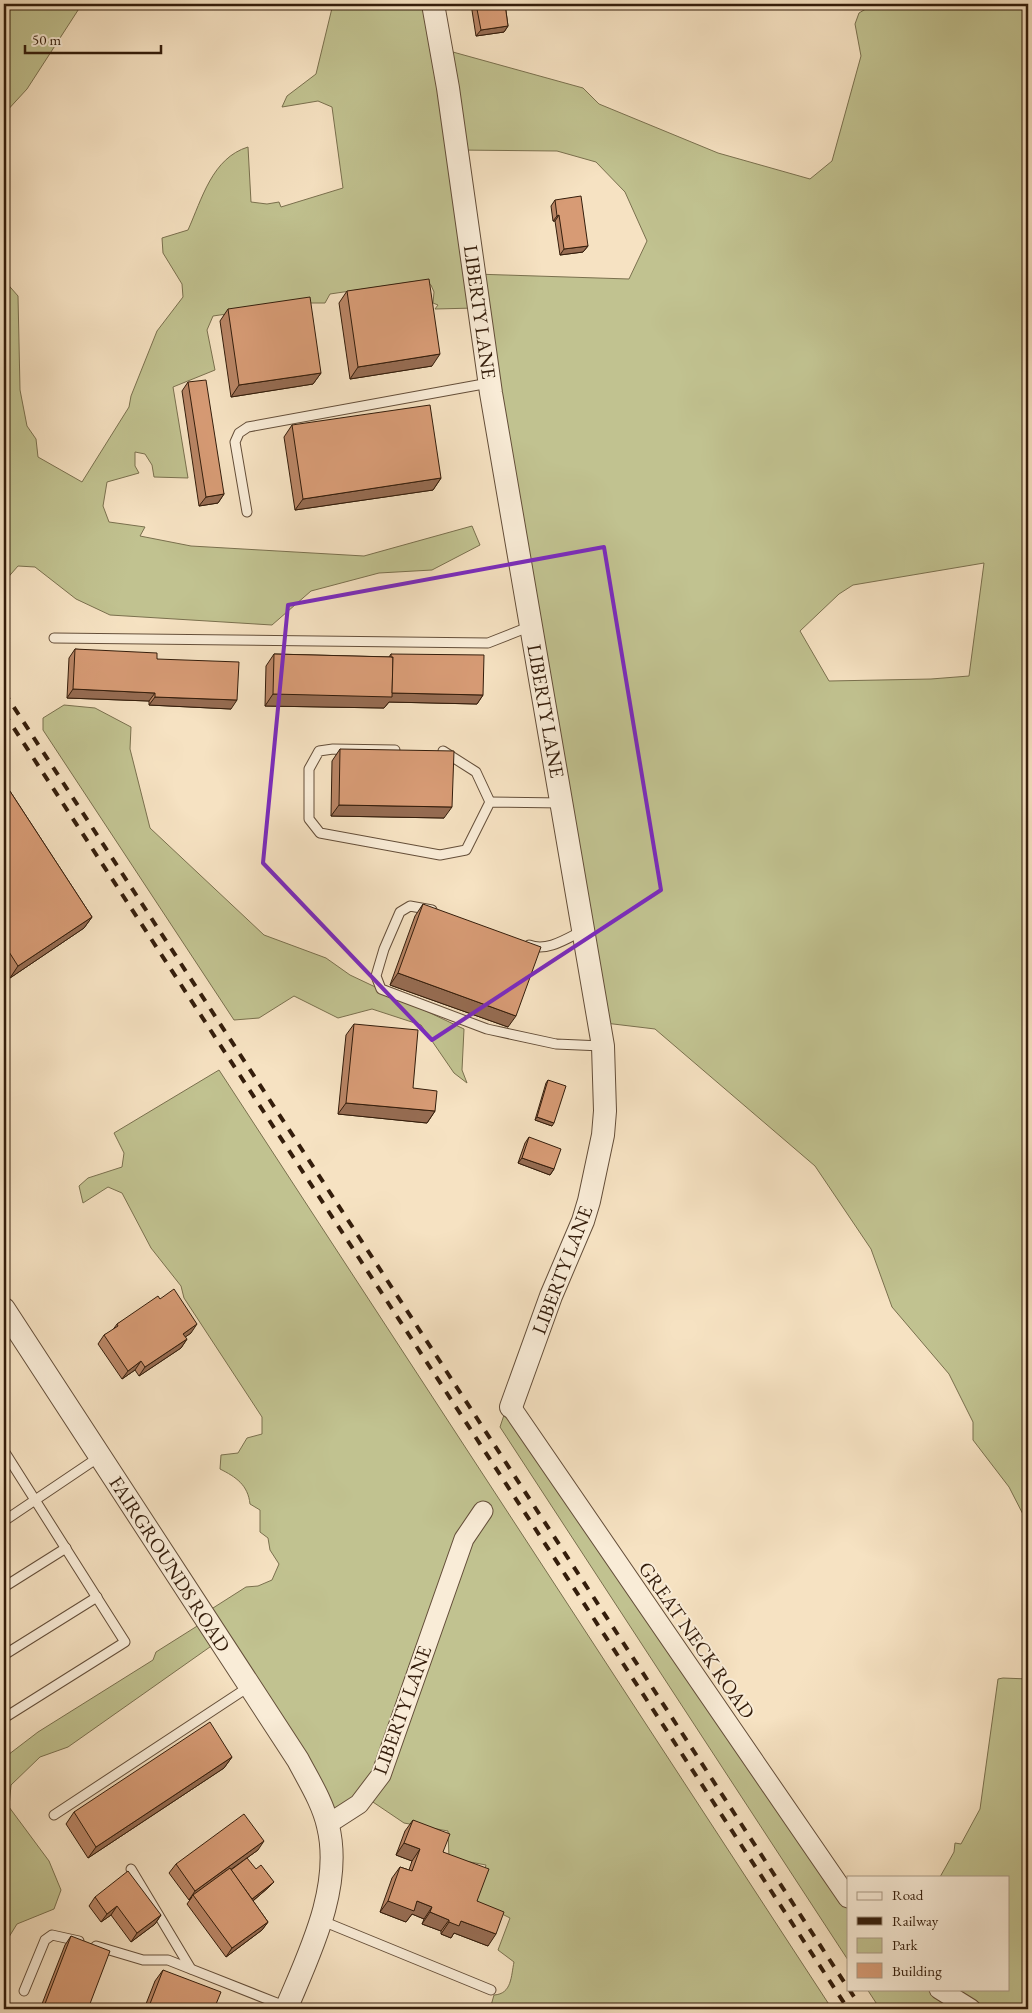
<svg xmlns="http://www.w3.org/2000/svg" width="1032" height="2013" font-family="'EB Garamond',serif">
<style>
.green{fill:#c1c290;stroke:#7a704e;fill-rule:evenodd}
.lines{fill:none;stroke-linecap:round;stroke-linejoin:round}
.service-casing{stroke:#644e39;stroke-width:11}
.minor-casing{stroke:#644e39;stroke-width:21}
.tertiary-casing{stroke:#644e39;stroke-width:24}
.service{stroke:#f9ecd7;stroke-width:9}
.minor{stroke:#f9ecd7;stroke-width:19}
.tertiary{stroke:#f9ecd7;stroke-width:22}
.rail{stroke:#341d0b;stroke-width:4;stroke-dasharray:9 9;stroke-linecap:butt}
.wall{fill:#b98565;stroke:#341d0b}
.shaded-wall{fill:#966c52;stroke:#341d0b}
.building{fill:#d79b75;stroke:#341d0b}
.marked{fill:none;stroke:#7b2cbf;stroke-width:4;stroke-linejoin:round}
.labels{text-anchor:middle;stroke-width:4;stroke-linejoin:round;paint-order:stroke}
.street-label{font-size:20px;fill:#341d0b;stroke:#f9ecd7}
</style>
<rect width="100%" height="100%" fill="#f6e2c2"/>
<filter id="stains"><feTurbulence type="fractalNoise" baseFrequency=".004" numOctaves="4"/><feColorMatrix values="0 0 0 0 .2 0 0 0 0 .09 0 0 0 0 .02 0 0 0 .5 -.17"/></filter>
<radialGradient id="worn" r=".72"><stop offset=".6" stop-color="#630" stop-opacity="0"/><stop offset="1" stop-color="#630" stop-opacity=".3"/></radialGradient>
<g class="green">
<path d="M4 4H82L27 89 4 114Z"/>
<path d="M333 4H432L442 49 583 88 599 104 718 153 810 179 832 161 861 56 855 24 859 13 874 4H1028V1524L1009 1487 973 1440V1422L949 1374 892 1307 871 1249 815 1166 655 1029 605 1023 475 308 435 309 438 305 433 303 434 292 431 285 418 281 330 294 325 303H302L213 316 207 330 215 370 173 387 188 478 154 477 152 465 145 454 135 452V466L139 473 107 482 103 506 109 522 145 527 140 536 191 546 364 556 472 526 480 545 432 570 379 573 311 591 272 625 110 615 76 599 35 567 18 566 4 582V280L18 296 20 390 27 426 36 439 38 457 82 482 129 407 131 396 157 331 183 297 182 284 163 253 162 238 188 230C202 199 212 158 248 147L251 202 267 204 279 202 281 207 343 188 332 107 318 101 282 107 287 96 316 74ZM457 150 557 151 596 162 625 192 647 241 629 279 474 274ZM984 563 969 676 931 679 829 681 800 631 839 594 853 585Z"/>
<path d="M64 705 95 708 131 727 130 749 150 828 264 935 326 958 350 975 464 1029 462 1070 467 1083 454 1073 421 1025 372 1009 338 1018 294 996 259 1018 234 1020 43 730V718Z"/>
<path d="M219 1070 832 2009H490L494 1995C512 1994 511 1976 514 1962L498 1950 510 1918 476 1901 486 1865 449 1858 448 1831 404 1823 367 1798 334 1820 217 1642 68 1747 40 1757 11 1785 9 1807 49 1861 61 1890 54 1909 17 1924 4 1945V1758L38 1732 153 1660 156 1652 202 1623V1615L246 1587 258 1586 272 1580 279 1564 270 1550 268 1538 260 1532V1510L250 1504C248 1485 236 1477 220 1469L221 1455 238 1453 247 1438 262 1434V1417L184 1298 181 1286 151 1248 122 1193 108 1187 83 1203 79 1186 88 1178 122 1167 124 1153 114 1133Z"/>
<path d="M504 1415 515 1417 848 1899V1960L500 1427Z"/>
<path d="M1003 1678 1028 1679V2009H880L867 1989H1008V1877H940L954 1852 955 1843 961 1844 980 1809 998 1679Z"/>
</g>
<g class="lines">
<defs>
<g id="service">
<path d="M247 512 235 442 239 433 248 427 489 383"/>
<path d="M54 638 488 643 531 626"/>
<path d="M395 750 333 749 319 751 309 769V819L320 833 440 855 466 850 490 802 562 803"/>
<path d="M443 751 476 772 490 802"/>
<path d="M432 910 410 906 400 912 384 949 376 976 381 989 487 1029 556 1044 602 1046"/>
<path d="M529 945C547 952 566 939 582 931"/>
<path d="M4 1451 125 1642 4 1718"/>
<path d="M4 1521 99 1457"/>
<path d="M4 1587 66 1548"/>
<path d="M4 1655 97 1597"/>
<path d="M54 1815 250 1686"/>
<path d="M131 1869 191 1969"/>
<path d="M320 1920 491 1990"/>
<path d="M96 1946 143 1960H168L287 2007"/>
<path d="M24 1991 45 1940 52 1935 79 1941"/>
</g>
<g id="minor">
<path d="M511 1407 848 1898"/>
<path d="M328 1824 359 1804 381 1775 464 1539 483 1511"/>
<path d="M939 1989 971 2009"/>
</g>
<g id="tertiary">
<path d="M433 4 448 88 491 393 603 1046 605 1111 603 1135 589 1201 583 1221 551 1296 511 1407"/>
<path d="M4 1309 298 1760C309 1781 323 1803 328 1826 343 1887 309 1954 286 2009"/>
</g>
</defs>
<use href="#service" class="service-casing"/>
<use href="#minor" class="minor-casing"/>
<use href="#tertiary" class="tertiary-casing"/>
<use href="#service" class="service"/>
<use href="#minor" class="minor"/>
<use href="#tertiary" class="tertiary"/>
<g class="rail">
<path d="M4 692 848 1988"/>
<path d="M4 713 848 2009"/>
<path d="M849 1989 862 2009"/>
</g>
</g>
<g class="wall">
<path d="M471 4H505L508 26 504 32 476 36Z"/>
<path d="M555 200 588 246 583 252 560 255 555 221H553L551 206Z"/>
<path d="M347 291 432 366 350 379 339 303Z"/>
<path d="M228 309 321 373 313 384 231 397 220 321Z"/>
<path d="M188 382 224 494 218 503 199 506 182 391Z"/>
<path d="M292 425 441 478 433 490 295 510 284 437Z"/>
<path d="M75 649 157 659 231 709 149 705V701L67 698 69 658Z"/>
<path d="M274 654 389 657 391 654 483 695 477 704 389 702 384 708 265 706 266 666Z"/>
<path d="M340 749 444 818 331 816 332 761Z"/>
<path d="M4 782 92 917 84 928 10 978 4 968Z"/>
<path d="M423 904 508 1027 390 985 415 916Z"/>
<path d="M354 1024 413 1088 435 1111 427 1123 338 1114 346 1035Z"/>
<path d="M548 1080 552 1126 535 1120 546 1083Z"/>
<path d="M529 1137 554 1169 550 1175 518 1163 525 1143Z"/>
<path d="M160 1299 191 1333 185 1337 187 1339 181 1348 139 1376 135 1370 122 1379 98 1344 104 1335 112 1331 117 1324Z"/>
<path d="M232 1757 224 1768 88 1858 66 1824 74 1812Z"/>
<path d="M413 1820 443 1852 477 1901 488 1946 454 1933 451 1938 441 1934V1931L422 1924 424 1919 412 1914 406 1922 380 1912 392 1878 400 1867 409 1870 412 1861 396 1855 405 1831Z"/>
<path d="M258 1850 230 1870 269 1887 253 1901 268 1922 262 1930 226 1957 187 1904 192 1897 189 1900 169 1873 176 1864Z"/>
<path d="M95 1897 161 1915 155 1924 131 1942 111 1915 101 1922 89 1906Z"/>
<path d="M71 1936 88 2009H40L65 1945Z"/>
<path d="M163 1970 214 2009H144L155 1981Z"/>
</g>
<g class="shaded-wall">
<path d="M508 26 504 32 476 36 481 30Z"/>
<path d="M559 215 555 221H553L557 216Z"/>
<path d="M588 246 583 252 560 255 564 249Z"/>
<path d="M440 354 432 366 350 379 358 367Z"/>
<path d="M321 373 313 384 231 397 239 385Z"/>
<path d="M441 478 433 490 295 510 303 499Z"/>
<path d="M224 494 218 503 199 506 206 497Z"/>
<path d="M73 689 155 693 149 701 67 698Z"/>
<path d="M391 693 483 695 477 704 389 702 384 708 265 706 273 694Z"/>
<path d="M155 697 237 700 231 709 149 705Z"/>
<path d="M339 805 452 807 444 818 331 816Z"/>
<path d="M92 917 84 928 10 978 18 966Z"/>
<path d="M398 973 516 1016 508 1027 390 985Z"/>
<path d="M346 1103 435 1111 427 1123 338 1114Z"/>
<path d="M537 1117 554 1123 552 1126 535 1120Z"/>
<path d="M522 1158 554 1169 550 1175 518 1163Z"/>
<path d="M197 1324 191 1333 177 1343 183 1334Z"/>
<path d="M187 1339 181 1348 139 1376 145 1367Z"/>
<path d="M141 1361 135 1370 122 1379 128 1371Z"/>
<path d="M232 1757 224 1768 88 1858 96 1847Z"/>
<path d="M264 1841 258 1850 194 1896 193 1895 189 1900 195 1891Z"/>
<path d="M404 1843 420 1849 412 1861 396 1855Z"/>
<path d="M274 1882 269 1887 248 1905 252 1899Z"/>
<path d="M388 1901H417L432 1907 424 1919 412 1914 406 1922 380 1912Z"/>
<path d="M117 1906 111 1915 101 1922 107 1914Z"/>
<path d="M430 1912 449 1920 441 1931 422 1924Z"/>
<path d="M161 1915 155 1924 131 1942 137 1933Z"/>
<path d="M461 1921 496 1934 488 1946 454 1933 451 1938 441 1934 449 1922Z"/>
<path d="M268 1922 262 1930 226 1957 232 1948Z"/>
</g>
<g class="building">
<path d="M476 4H505L508 26 481 30Z"/>
<path d="M581 196 588 246 564 249 559 215 557 216 555 200Z"/>
<path d="M429 279 440 354 358 367 347 291Z"/>
<path d="M310 297 321 373 239 385 228 309Z"/>
<path d="M206 380 224 494 206 497 188 382Z"/>
<path d="M430 405 441 478 303 499 292 425Z"/>
<path d="M75 649 157 653V659L239 662 237 700 155 697V693L73 689Z"/>
<path d="M274 654 393 657 392 697 273 694Z"/>
<path d="M391 654 484 655 483 695 392 693 393 657H391Z"/>
<path d="M340 749 454 751 452 807 339 805Z"/>
<path d="M4 782 92 917 18 966 4 944Z"/>
<path d="M423 904 541 947 516 1016 398 973Z"/>
<path d="M354 1024 418 1030 413 1088 437 1091 435 1111 346 1103Z"/>
<path d="M548 1080 566 1086 554 1123 537 1117Z"/>
<path d="M529 1137 561 1149 554 1169 522 1158Z"/>
<path d="M174 1289 197 1324 183 1334 187 1339 145 1367 141 1361 128 1371 104 1335 118 1326 117 1324 158 1296 160 1299Z"/>
<path d="M210 1722 232 1757 96 1847 74 1812Z"/>
<path d="M244 1814 264 1841 195 1891 176 1864Z"/>
<path d="M413 1820 450 1834 443 1852 489 1869 477 1901 504 1912 496 1934 461 1921 459 1926 449 1922V1920L430 1912 432 1907 417 1901 414 1911 388 1901 400 1867 412 1871 420 1849 404 1843Z"/>
<path d="M247 1858 256 1869 261 1865 274 1882 252 1899 231 1870Z"/>
<path d="M230 1868 268 1922 232 1948 193 1895Z"/>
<path d="M128 1871 161 1915 137 1933 117 1906 107 1914 95 1897Z"/>
<path d="M71 1936 110 1951 88 2009H43Z"/>
<path d="M163 1970 221 1992 214 2009H148Z"/>
</g>
<path class="marked" d="M604 547 661 890 432 1040 263 863 288 605Z"/>
<g class="labels">
<g class="street-label">
<text transform="translate(480 312) rotate(82)" y="7">LIBERTY LANE</text>
<text transform="translate(546 711) rotate(80)" y="7">LIBERTY LANE</text>
<text transform="translate(562 1270) rotate(-69)" y="7">LIBERTY LANE</text>
<text transform="translate(170 1564) rotate(57)" y="7">FAIRGROUNDS ROAD</text>
<text transform="translate(697 1640) rotate(55)" y="7">GREAT NECK ROAD</text>
<text transform="translate(402 1710) rotate(-70)" y="7">LIBERTY LANE</text>
</g>
</g>
<rect width="1032" height="2013" fill="none" stroke="#f6e2c2" stroke-width="20"/>
<rect x="5" y="5" width="1022" height="2003" fill="none" stroke="#341d0b" stroke-width="2.5"/>
<rect x="10" y="10" width="1012" height="1993" fill="none" stroke="#341d0b"/>
<rect x="847" y="1876" width="162" height="115" fill="#f9ecd7" stroke="#aa9985"/>
<rect x="857" y="1892" width="25" height="8" fill="#f9ecd7" stroke="#aa9985"/>
<text x="892" y="1900" font-size="15" fill="#341d0b">Road</text>
<rect x="857" y="1917" width="25" height="8" fill="#341d0b" stroke="#aa9985"/>
<text x="892" y="1926" font-size="15" fill="#341d0b">Railway</text>
<rect x="857" y="1938" width="25" height="15" fill="#c1c290" stroke="#aa9985"/>
<text x="892" y="1950" font-size="15" fill="#341d0b">Park</text>
<rect x="857" y="1963" width="25" height="15" fill="#d79b75" stroke="#aa9985"/>
<text x="892" y="1976" font-size="15" fill="#341d0b">Building</text>
<path d="M25 45v8h136v-8" fill="none" stroke="#341d0b" stroke-width="2.5"/>
<text x="32" y="45" font-size="15" fill="#341d0b" stroke="#f9ecd7" stroke-width="4" paint-order="stroke">50 m</text>
<rect width="100%" height="100%" filter="url(#stains)"/>
<rect width="100%" height="100%" fill="url(#worn)"/>
</svg>
